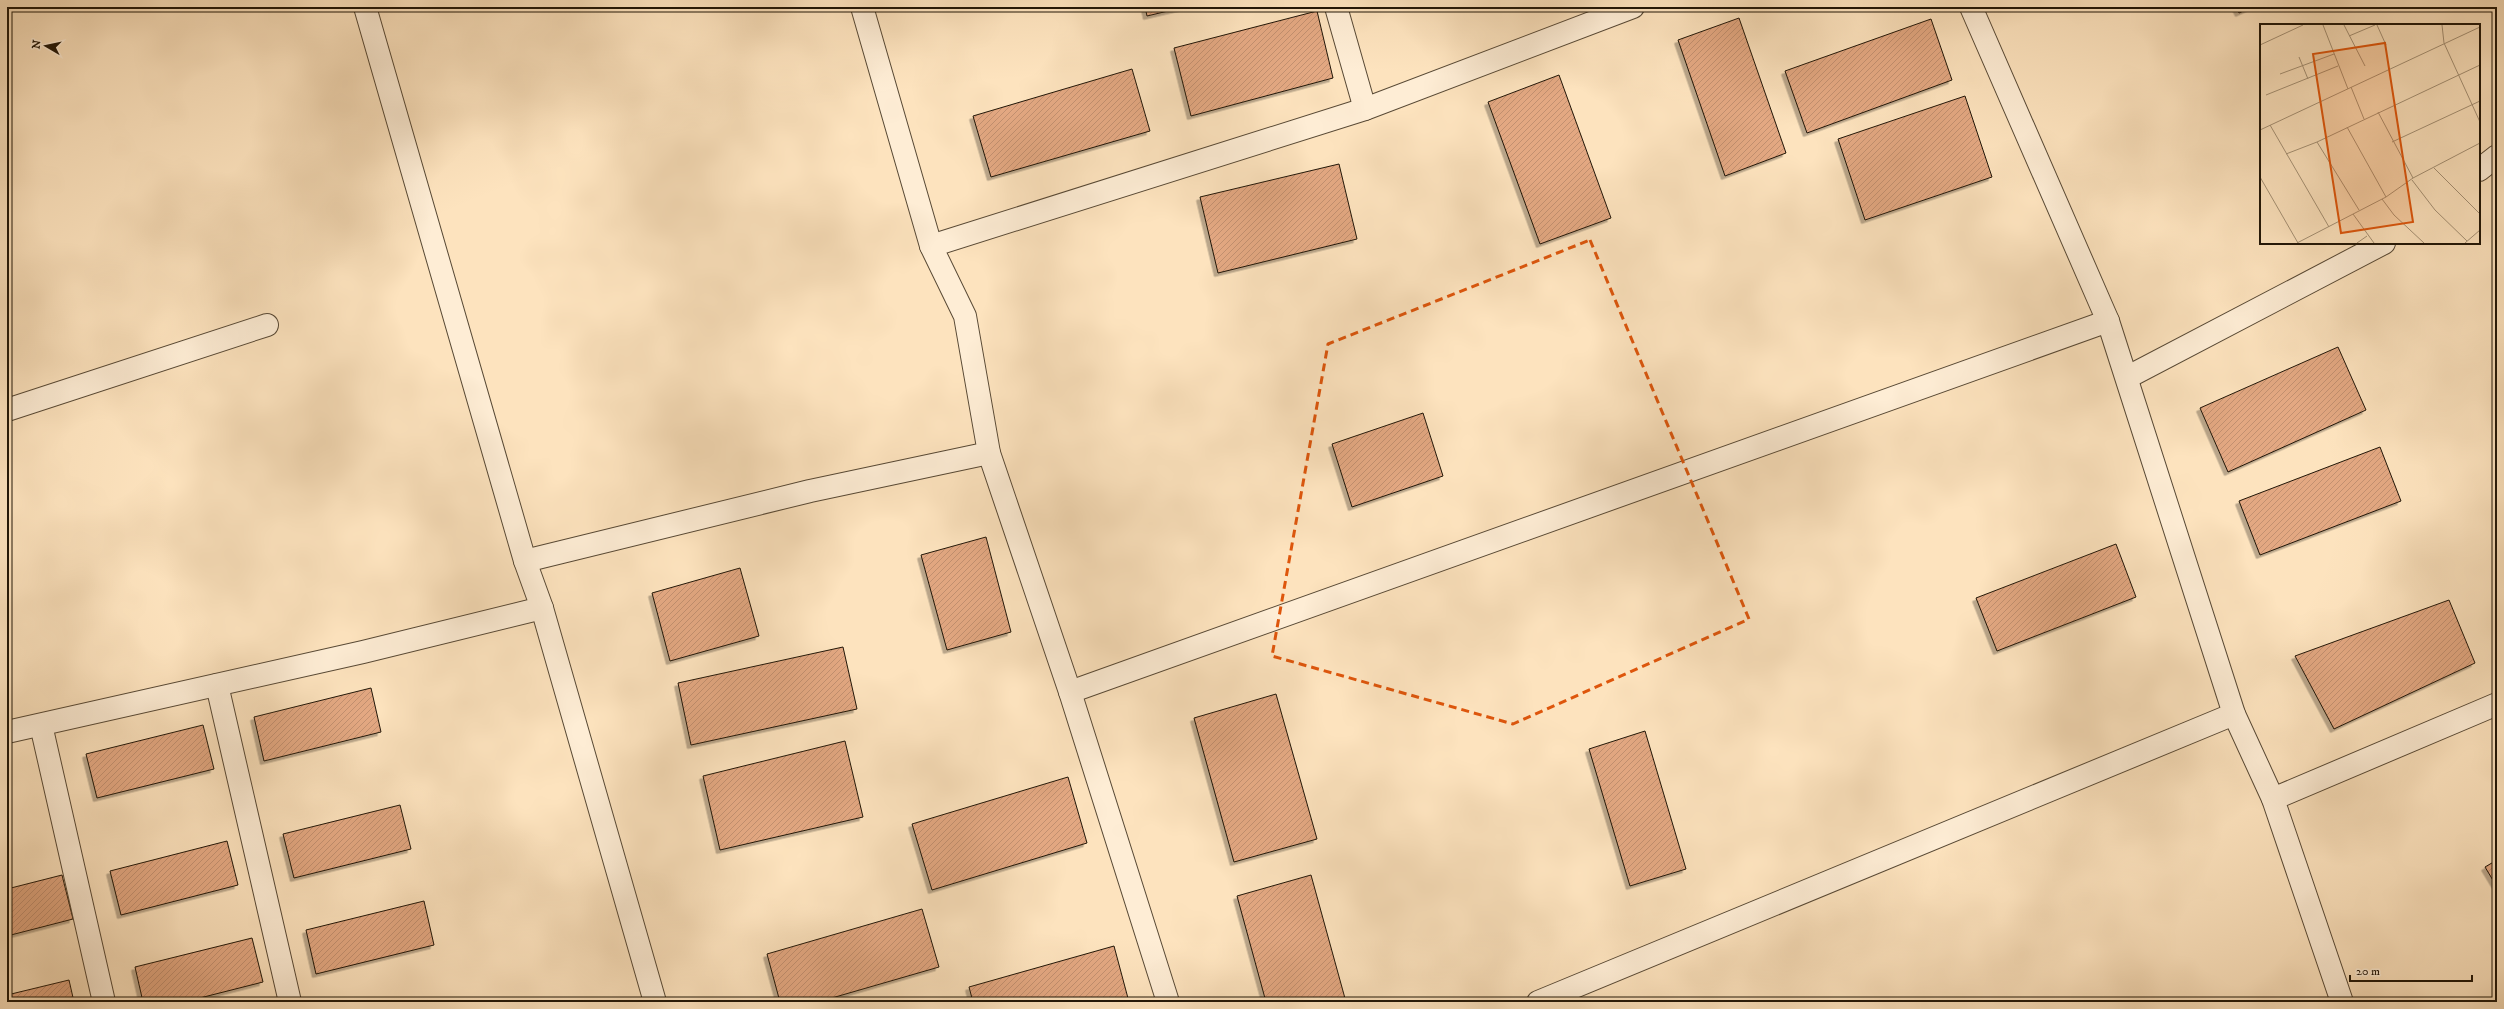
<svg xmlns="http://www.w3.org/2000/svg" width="2504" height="1009" font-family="'IM FELL DW Pica',serif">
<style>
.building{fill:url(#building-hatch);stroke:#211607;filter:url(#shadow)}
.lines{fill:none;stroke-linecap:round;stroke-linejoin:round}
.minor-casing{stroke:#584935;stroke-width:24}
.minor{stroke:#feedd5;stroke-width:22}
.marked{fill:none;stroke:#de560c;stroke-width:3;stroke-dasharray:8 5;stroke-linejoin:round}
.inset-road{fill:none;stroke:#a59175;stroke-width:1}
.view{fill:#de560c;fill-opacity:0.15;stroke:#de560c;stroke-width:2}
.inset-edge{fill:none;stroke:#211607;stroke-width:2}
</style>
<defs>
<pattern id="building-hatch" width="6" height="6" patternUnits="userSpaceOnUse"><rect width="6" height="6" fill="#e3a882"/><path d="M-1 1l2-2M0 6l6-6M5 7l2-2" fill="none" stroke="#c2906f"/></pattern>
<filter id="shadow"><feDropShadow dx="-3.5" dy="3.5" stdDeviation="0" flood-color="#0004"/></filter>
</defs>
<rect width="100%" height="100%" fill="#fde3be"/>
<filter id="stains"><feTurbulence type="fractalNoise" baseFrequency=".005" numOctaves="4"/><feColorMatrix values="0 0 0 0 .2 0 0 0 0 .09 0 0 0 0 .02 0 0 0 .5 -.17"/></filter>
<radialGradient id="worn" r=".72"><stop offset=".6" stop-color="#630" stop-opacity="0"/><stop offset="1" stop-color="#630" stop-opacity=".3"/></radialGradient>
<g class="building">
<path d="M1145 7H1185L1147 16Z"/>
<path d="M2236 7H2252L2239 13Z"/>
<path d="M1317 11 1333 78 1191 116 1174 48Z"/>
<path d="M1739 18 1786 153 1725 176 1678 40Z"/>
<path d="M1931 19 1952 80 1807 133 1785 71Z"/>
<path d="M1132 69 1150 131 991 177 973 116Z"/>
<path d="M1559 75 1611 218 1540 244 1488 102Z"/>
<path d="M1965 96 1992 177 1865 220 1838 139Z"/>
<path d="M1339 164 1357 239 1218 273 1200 197Z"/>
<path d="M2338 347 2366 410 2228 472 2200 408Z"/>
<path d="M1423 413 1443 476 1352 507 1332 444Z"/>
<path d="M2380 447 2401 501 2260 555 2239 501Z"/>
<path d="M986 537 1011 632 947 650 921 555Z"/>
<path d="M2116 544 2136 597 1997 651 1976 598Z"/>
<path d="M740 568 759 636 670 661 652 593Z"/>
<path d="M2449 600 2475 663 2334 729 2295 656Z"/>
<path d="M843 647 857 709 691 745 678 683Z"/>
<path d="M371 688 381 732 264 761 254 717Z"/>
<path d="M1276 694 1317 839 1234 862 1194 718Z"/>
<path d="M203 725 214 769 97 798 86 754Z"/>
<path d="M1645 731 1686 869 1630 886 1589 749Z"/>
<path d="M845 741 863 817 720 850 703 776Z"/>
<path d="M1068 777 1087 843 932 890 912 824Z"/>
<path d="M400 805 411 849 294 878 283 834Z"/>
<path d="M227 841 238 885 121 915 110 871Z"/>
<path d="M2497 860V887L2485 867Z"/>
<path d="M62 875 73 919 7 936V889Z"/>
<path d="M1311 875 1346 1002H1266L1237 896Z"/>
<path d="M424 901 434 945 316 974 306 930Z"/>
<path d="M922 909 939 967 818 1002H780L767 954Z"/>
<path d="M252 938 263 982 184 1002H143L135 967Z"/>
<path d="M1114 946 1129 1002H973L969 987Z"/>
<path d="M69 980 74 1002H7V995Z"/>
</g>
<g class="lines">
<defs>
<g id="minor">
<path d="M365 7 525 561 542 608 655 1002"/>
<path d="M862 7 931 246 965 316 989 453 1070 692 1168 1002"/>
<path d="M1336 7 1365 109"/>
<path d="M1971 7 2108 321 2234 714 2273 799 2342 1002"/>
<path d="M2479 170 2497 156"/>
<path d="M931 246 1365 109 1633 7"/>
<path d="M2128 377 2384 243"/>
<path d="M7 410 267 325"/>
<path d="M525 561 810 491 989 453"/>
<path d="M217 685 290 1002"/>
<path d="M1070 692 2108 321"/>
<path d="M41 725 104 1002"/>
<path d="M7 732 363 652 542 608"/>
<path d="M2273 799 2497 704"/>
<path d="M1538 1002 2234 714"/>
</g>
</defs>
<use href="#minor" class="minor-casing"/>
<use href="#minor" class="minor"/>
</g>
<path class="marked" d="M1590 240 1749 619 1513 724 1272 656 1328 344Z"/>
<g transform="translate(2260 24)">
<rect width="220" height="220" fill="#fde3be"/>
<path class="inset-road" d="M63 1 88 65M84 1 105 42M117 1 126 21M182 1 184 19 220 98M89 12 115 1M0 21 43 1M39 33 48 55M20 50 74 30M91 63 104 95M6 71 78 42M118 88 153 154M10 101 69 203M87 103 126 173M0 106 220 3M57 118 99 186M132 118 220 77M26 130 57 118 220 41M174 144 220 190M0 153 38 219M152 156 175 186 207 217M122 175 134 191 164 219M93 190 114 219M37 219 126 173 153 154 220 119M97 219 107 212M205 219 220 206"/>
<path class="view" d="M125 19 153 198 81 209 53 30Z"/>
<rect width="220" height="220" class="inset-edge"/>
</g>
<rect width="2504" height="1009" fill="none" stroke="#fde3be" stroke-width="24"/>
<rect x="8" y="8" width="2488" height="993" fill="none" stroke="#211607" stroke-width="2"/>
<rect x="12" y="12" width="2480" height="985" fill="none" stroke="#211607"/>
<g transform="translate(46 46) rotate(279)" stroke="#feedd5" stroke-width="3" paint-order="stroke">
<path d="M0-3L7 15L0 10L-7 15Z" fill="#211607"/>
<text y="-6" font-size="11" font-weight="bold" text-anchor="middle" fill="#211607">N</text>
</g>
<path d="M2350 975v6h122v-6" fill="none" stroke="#211607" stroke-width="2"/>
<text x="2356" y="975" font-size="12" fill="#211607" stroke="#feedd5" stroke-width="3" paint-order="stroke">20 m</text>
<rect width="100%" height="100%" filter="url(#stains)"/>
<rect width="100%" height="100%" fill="url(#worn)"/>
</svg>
